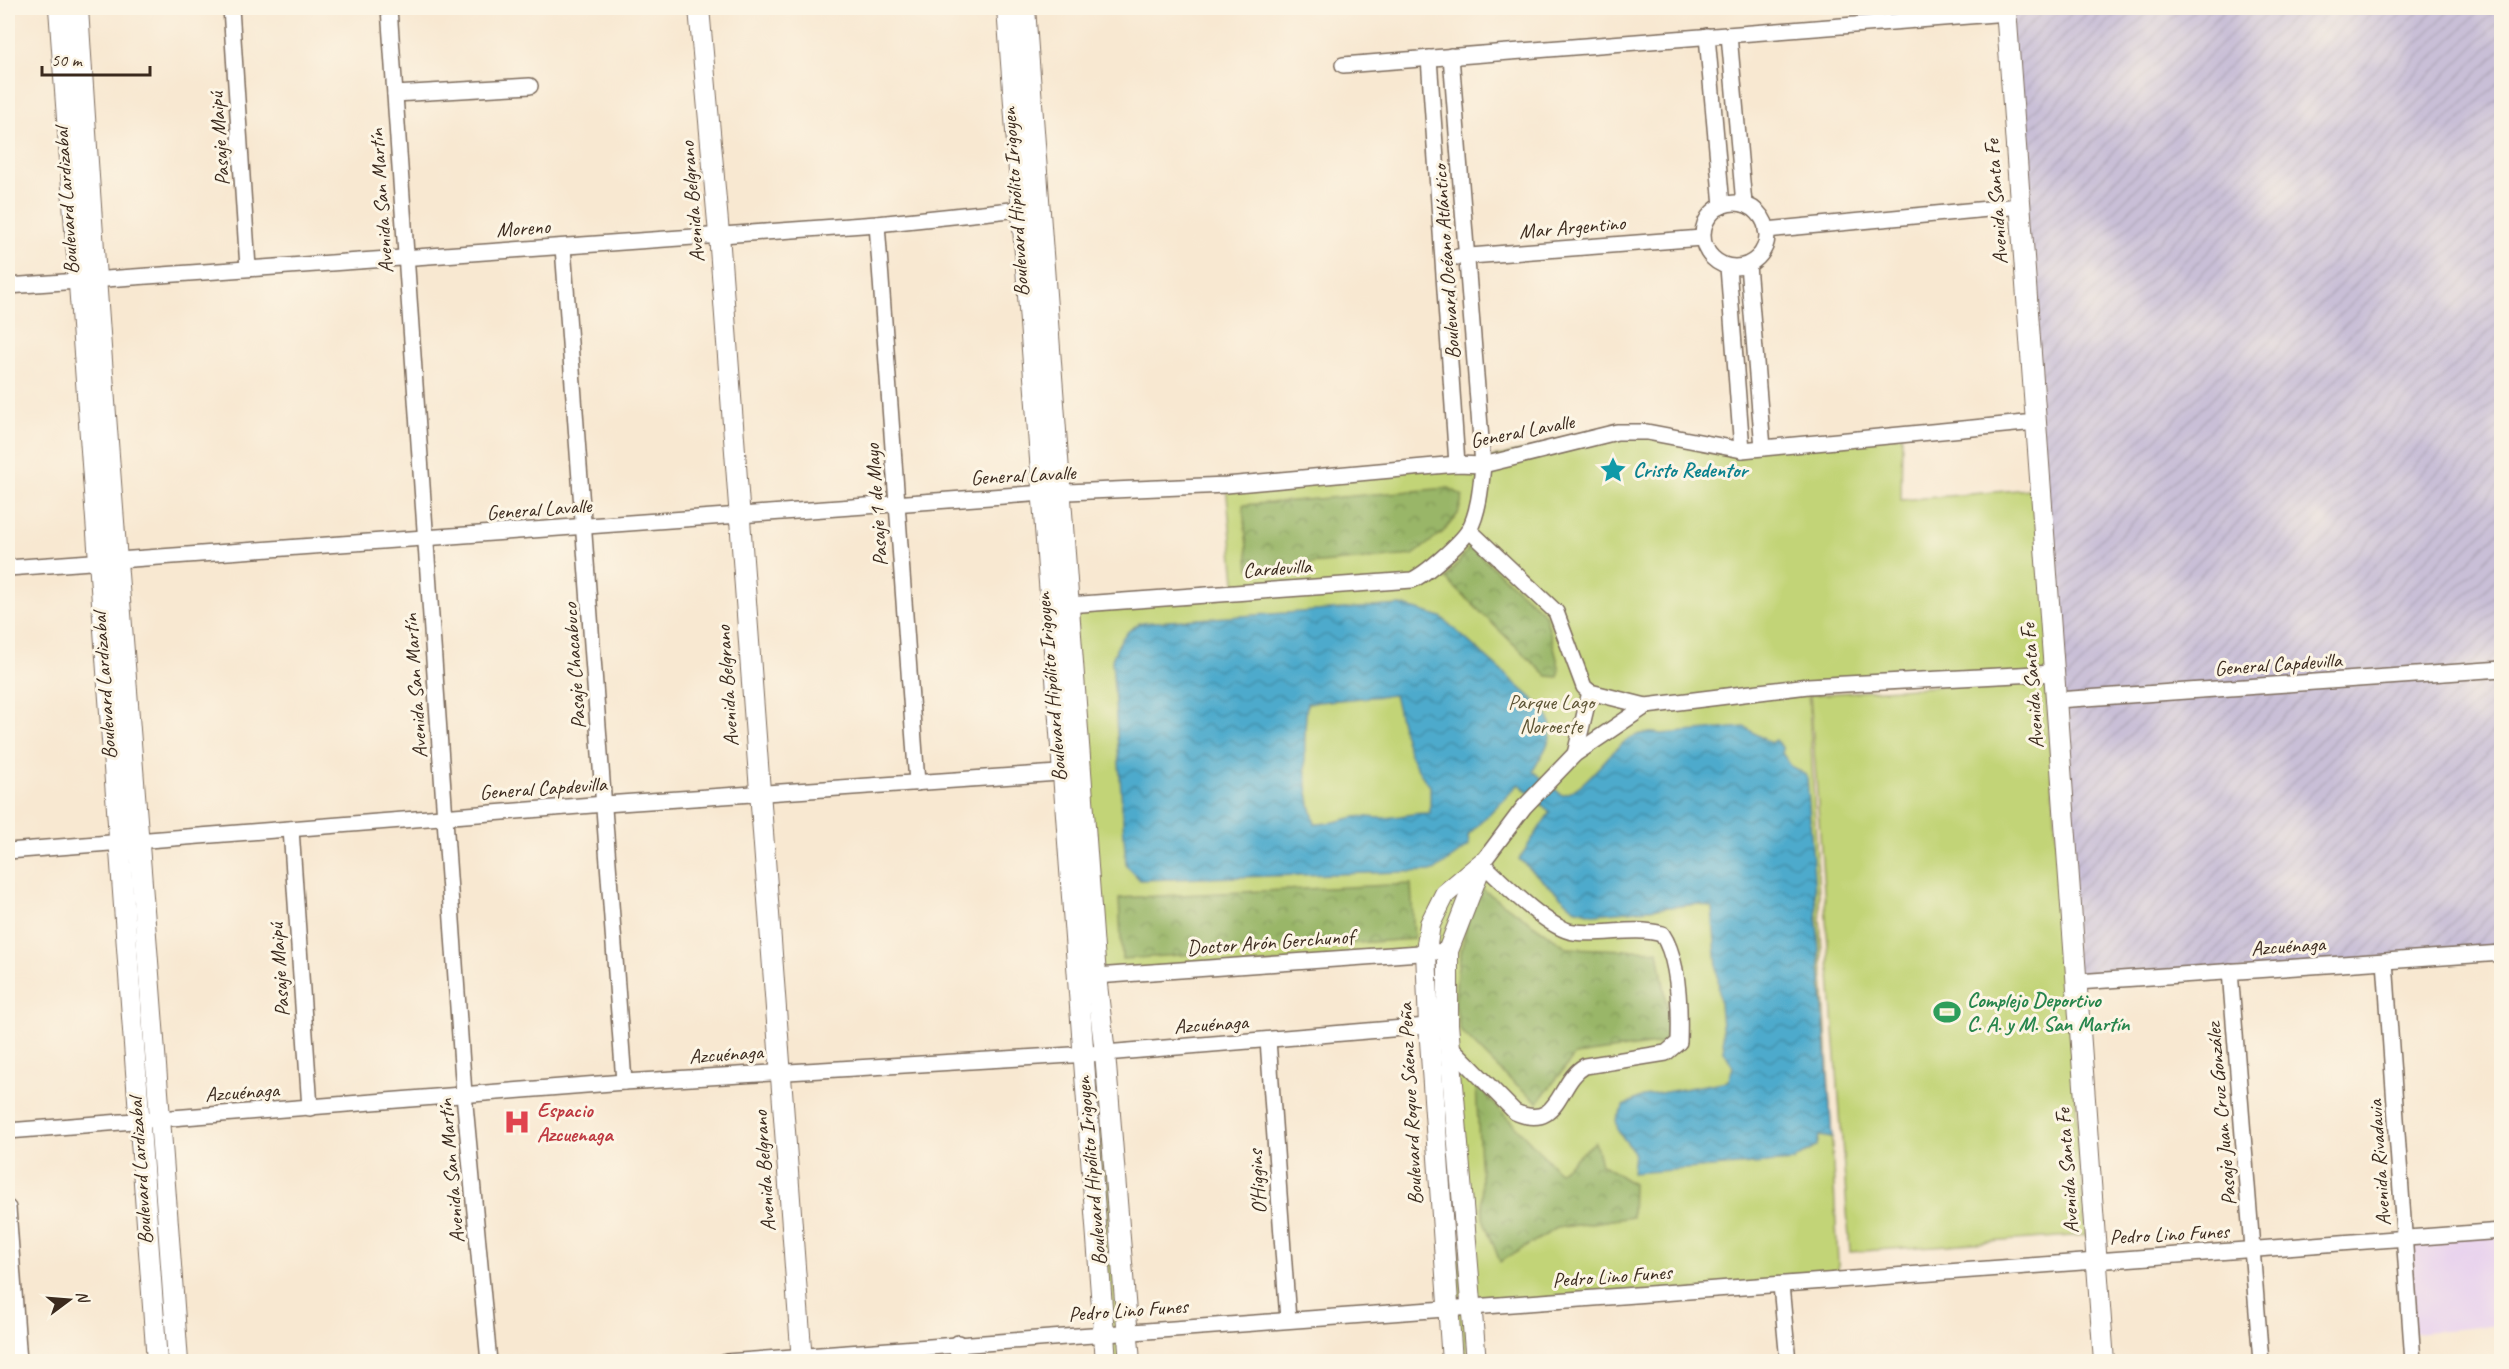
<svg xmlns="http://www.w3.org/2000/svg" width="2509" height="1369" font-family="Caveat,sans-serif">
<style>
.built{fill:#e8d2ee}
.industrial{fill:url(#industrial-furrows)}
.green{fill:#c2d477;stroke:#7e7f4a;stroke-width:1.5}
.forest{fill:url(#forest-crowns);stroke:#6a7043;stroke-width:1.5}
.water{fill:url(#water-waves);stroke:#446a75;stroke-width:1.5;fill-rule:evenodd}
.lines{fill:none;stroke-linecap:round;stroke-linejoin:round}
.minor-casing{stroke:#7d6c5d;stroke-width:18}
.tertiary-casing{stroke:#7d6c5d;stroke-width:22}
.minor{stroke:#fff;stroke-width:15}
.tertiary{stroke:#fff;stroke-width:20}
.labels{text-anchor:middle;stroke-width:6;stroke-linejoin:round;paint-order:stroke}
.street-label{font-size:21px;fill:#3b2a1e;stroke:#fcf5e5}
.culture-label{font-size:21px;font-weight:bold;fill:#0d838f;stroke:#fcf5e5;text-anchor:start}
.park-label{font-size:21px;fill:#5d5434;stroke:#fcf5e5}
.leisure-label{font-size:21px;font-weight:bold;fill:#27864d;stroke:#fcf5e5;text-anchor:start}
.health-label{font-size:21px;font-weight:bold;fill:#be3a42;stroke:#fcf5e5;text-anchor:start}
</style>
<defs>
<pattern id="industrial-furrows" width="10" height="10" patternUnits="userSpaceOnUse" patternTransform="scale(1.5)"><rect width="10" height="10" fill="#c9bfd7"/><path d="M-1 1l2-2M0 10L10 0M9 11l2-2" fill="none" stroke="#aea4b8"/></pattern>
<pattern id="forest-crowns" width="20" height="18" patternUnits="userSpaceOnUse" patternTransform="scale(1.5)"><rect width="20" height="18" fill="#99b668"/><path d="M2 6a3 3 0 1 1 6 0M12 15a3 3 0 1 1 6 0" fill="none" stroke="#7e9455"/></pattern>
<pattern id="water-waves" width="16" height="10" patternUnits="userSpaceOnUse" patternTransform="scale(1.5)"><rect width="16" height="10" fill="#4daacc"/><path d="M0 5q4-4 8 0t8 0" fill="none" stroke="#418ba5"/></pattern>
</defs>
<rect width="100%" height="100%" fill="#fcf5e5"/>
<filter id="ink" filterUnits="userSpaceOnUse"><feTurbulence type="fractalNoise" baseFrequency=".0167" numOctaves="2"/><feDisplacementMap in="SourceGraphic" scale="12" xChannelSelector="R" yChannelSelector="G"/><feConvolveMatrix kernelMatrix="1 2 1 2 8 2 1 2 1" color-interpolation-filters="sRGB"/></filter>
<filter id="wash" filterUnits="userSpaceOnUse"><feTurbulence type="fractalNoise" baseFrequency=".008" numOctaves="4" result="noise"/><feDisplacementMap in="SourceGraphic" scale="24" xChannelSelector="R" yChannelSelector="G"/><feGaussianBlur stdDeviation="1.35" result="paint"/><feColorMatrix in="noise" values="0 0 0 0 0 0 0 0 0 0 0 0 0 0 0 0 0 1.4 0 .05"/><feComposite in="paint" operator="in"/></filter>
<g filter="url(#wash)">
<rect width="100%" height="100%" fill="#f8e8d1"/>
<path class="built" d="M2501 1231V1325L2412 1333 2406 1238Z"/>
<path class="industrial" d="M2006 8H2501V953L2077 982Z"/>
<g class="green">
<path d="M1617 432 1723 447 1902 435 1901 500 2041 488 2055 673 1808 686 1839 1281 1472 1307 1448 951 1099 976 1130 1361H1106L1069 605 1236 592 1226 485 1457 464Z"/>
<path d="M2045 679 2086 1235 1850 1252 1810 695Z"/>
<path d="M1438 1075H1447L1468 1361H1460Z"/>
</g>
<g class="forest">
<path d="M1449 488 1463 496 1458 514 1443 532 1413 555 1249 569 1243 505Z"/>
<path d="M1470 547 1545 614 1560 670 1558 677 1547 676 1446 579Z"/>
<path d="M1411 884 1414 939 1122 959 1119 898Z"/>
<path d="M1475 884 1568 948 1658 951 1670 1023 1663 1043 1575 1055 1538 1102 1507 1077 1460 1030 1455 1003 1457 972Z"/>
<path d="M1476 1085 1559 1172 1595 1142 1601 1164 1633 1184 1632 1217 1557 1228 1500 1262 1483 1218Z"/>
</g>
<path class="water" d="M1401 605 1441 617 1545 710C1559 735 1545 748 1533 771L1562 795C1600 784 1616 723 1661 734L1745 727 1770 743 1775 740 1782 747V753L1791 766 1807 776 1832 1138 1819 1136 1817 1146 1793 1161 1632 1173 1634 1152 1618 1131 1616 1119 1625 1105 1643 1096 1728 1081 1733 1067 1724 1051 1712 908 1700 904 1596 914 1574 908 1519 859 1550 812 1519 784 1468 835 1469 846 1434 871 1140 880 1126 865 1112 660C1118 642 1124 632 1140 623ZM1394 695C1404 731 1404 756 1430 786V813C1413 812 1397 818 1379 818 1372 818 1363 815 1356 817 1341 820 1330 824 1315 824 1303 785 1303 743 1307 703Z"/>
</g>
<g filter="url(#ink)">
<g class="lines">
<defs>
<g id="minor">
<path d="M231 8 248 268"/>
<path d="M389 8 464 1094 489 1362"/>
<path d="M1729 35 1744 204"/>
<path d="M1707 36 1722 206"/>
<path d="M1429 58 1457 464"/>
<path d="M1343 65 2007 13"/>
<path d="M395 94 530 86"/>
<circle cx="1735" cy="235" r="32"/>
<path d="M877 224 917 783"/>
<path d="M1766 230 2020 206"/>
<path d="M563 247 624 1082"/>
<path d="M1457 257 1702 238"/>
<path d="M1748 265 1763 448"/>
<path d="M1728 267 1742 450"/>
<path d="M8 286 877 224 1030 208"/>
<path d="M1469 530 1556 612 1584 687 1590 692 1646 706 1808 686 2055 673"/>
<path d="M8 568 1045 493 1226 485 1457 464 1483 465 1617 432H1647L1742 450 2036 422"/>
<path d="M1068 605 1412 580C1426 574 1461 543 1469 530 1479 512 1481 485 1483 465L1451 56"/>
<path d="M2057 700 2502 669"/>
<path d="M1575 754 1590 692"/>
<path d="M291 829 310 1108"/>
<path d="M8 851 605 804 1073 772"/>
<path d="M2385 961 2413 1362"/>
<path d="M2230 971 2261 1362"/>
<path d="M1096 976 1448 951"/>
<path d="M2077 982 2502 953"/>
<path d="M1268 1040 1288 1320"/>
<path d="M1450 1046 1515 1112C1561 1132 1557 1081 1585 1066L1666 1053 1679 1042C1680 1011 1679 959 1662 934 1633 926 1603 936 1574 932 1549 930 1501 881 1482 863L1524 807 1575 754 1646 706"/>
<path d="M8 1131 624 1082 1105 1053 1439 1025"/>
<path d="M8 1208 19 1362"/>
<path d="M1781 1285 1788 1362"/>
<path d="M958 1343 959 1362"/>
<path d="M726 1362 2502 1231"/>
</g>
<g id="tertiary">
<path d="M59 8 157 1362"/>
<path d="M78 8C106 459 146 910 178 1362"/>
<path d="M699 8 719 234 802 1362"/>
<path d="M1007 8 1106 1362"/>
<path d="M1025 8 1096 976 1105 1053 1130 1362"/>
<path d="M2006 8 2104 1362"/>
<path d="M1452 1362 1429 1026 1426 951 1430 924 1445 894 1482 863"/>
<path d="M1476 1362 1448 1024V951L1481 866"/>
</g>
</defs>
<use href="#minor" class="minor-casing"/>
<use href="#tertiary" class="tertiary-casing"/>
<use href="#minor" class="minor"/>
<use href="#tertiary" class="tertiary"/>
</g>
</g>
<defs>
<symbol id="sight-bare" viewBox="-9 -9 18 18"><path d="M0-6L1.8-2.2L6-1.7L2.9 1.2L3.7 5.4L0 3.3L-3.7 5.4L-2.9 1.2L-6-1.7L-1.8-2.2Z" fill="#0f9aa8" stroke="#fcf5e5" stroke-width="2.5" paint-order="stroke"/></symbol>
<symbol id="stadium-bare" viewBox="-9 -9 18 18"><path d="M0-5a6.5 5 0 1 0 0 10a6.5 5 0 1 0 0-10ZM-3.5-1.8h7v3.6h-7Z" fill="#2e9e5b" stroke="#fcf5e5" stroke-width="2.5" paint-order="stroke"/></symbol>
<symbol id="hospital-bare" viewBox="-9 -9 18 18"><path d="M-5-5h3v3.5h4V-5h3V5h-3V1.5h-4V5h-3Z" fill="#e0444e" stroke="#fcf5e5" stroke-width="2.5" paint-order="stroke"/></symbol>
</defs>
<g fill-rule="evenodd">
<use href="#sight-bare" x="1594" y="451" width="38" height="38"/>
<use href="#stadium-bare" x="1928" y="993" width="38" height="38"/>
<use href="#hospital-bare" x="498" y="1103" width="38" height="38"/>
</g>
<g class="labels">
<g class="street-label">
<text transform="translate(219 139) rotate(-94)" y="7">Pasaje Maipú</text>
<text transform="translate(66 201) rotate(-94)" y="7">Boulevard Lardizabal</text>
<text transform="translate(381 201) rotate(-94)" y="7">Avenida San Martín</text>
<text transform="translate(692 202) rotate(-95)" y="7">Avenida Belgrano</text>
<text transform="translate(1015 202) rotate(-94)" y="7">Boulevard Hipólito Irigoyen</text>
<text transform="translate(1996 202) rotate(-94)" y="7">Avenida Santa Fe</text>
<text transform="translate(1572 227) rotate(-5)" y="7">Mar Argentino</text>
<text transform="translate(523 228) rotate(-4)" y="7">Moreno</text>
<text transform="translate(1446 262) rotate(-94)" y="7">Boulevard Océano Atlántico</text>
<text transform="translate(1522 431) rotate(-11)" y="7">General Lavalle</text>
<text transform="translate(1023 475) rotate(-3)" y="7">General Lavalle</text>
<text transform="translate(876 505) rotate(-94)" y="7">Pasaje 1 de Mayo</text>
<text transform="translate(539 509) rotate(-4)" y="7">General Lavalle</text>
<text transform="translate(1277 568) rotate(-4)" y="7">Cardevilla</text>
<text transform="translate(2278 664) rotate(-4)" y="7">General Capdevilla</text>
<text transform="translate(574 666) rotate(-94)" y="7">Pasaje Chacabuco</text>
<text transform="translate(104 686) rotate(-94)" y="7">Boulevard Lardizabal</text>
<text transform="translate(415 686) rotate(-94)" y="7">Avenida San Martín</text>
<text transform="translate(727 686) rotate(-94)" y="7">Avenida Belgrano</text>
<text transform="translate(2032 686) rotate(-94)" y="7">Avenida Santa Fe</text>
<text transform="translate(1051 687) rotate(-95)" y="7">Boulevard Hipólito Irigoyen</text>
<text transform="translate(543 788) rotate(-4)" y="7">General Capdevilla</text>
<text transform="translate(1270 942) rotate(-4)" y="7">Doctor Arón Gerchunof</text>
<text transform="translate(2288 946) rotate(-4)" y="7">Azcuénaga</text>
<text transform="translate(279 970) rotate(-94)" y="7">Pasaje Maipú</text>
<text transform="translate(1211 1024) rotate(-4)" y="7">Azcuénaga</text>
<text transform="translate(726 1054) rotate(-4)" y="7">Azcuénaga</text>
<text transform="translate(242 1092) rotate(-4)" y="7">Azcuénaga</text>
<text transform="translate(1410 1104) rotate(-93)" y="7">Boulevard Roque Sáenz Peña</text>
<text transform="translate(2221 1114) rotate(-95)" y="7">Pasaje Juan Cruz González</text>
<text transform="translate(2379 1163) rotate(-94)" y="7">Avenida Rivadavia</text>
<text transform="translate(140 1171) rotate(-94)" y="7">Boulevard Lardizabal</text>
<text transform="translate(451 1171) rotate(-95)" y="7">Avenida San Martín</text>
<text transform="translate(764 1171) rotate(-94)" y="7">Avenida Belgrano</text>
<text transform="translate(1091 1171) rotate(-95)" y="7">Boulevard Hipólito Irigoyen</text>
<text transform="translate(2067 1171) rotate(-94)" y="7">Avenida Santa Fe</text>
<text transform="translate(1257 1182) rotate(-94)" y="7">O'Higgins</text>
<text transform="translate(2169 1234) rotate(-3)" y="7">Pedro Lino Funes</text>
<text transform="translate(1612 1276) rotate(-4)" y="7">Pedro Lino Funes</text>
<text transform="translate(1128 1310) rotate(-4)" y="7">Pedro Lino Funes</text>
</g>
<g class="culture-label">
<text x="1633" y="477">Cristo Redentor</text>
</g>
<g class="park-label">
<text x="1551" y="709">Parque Lago<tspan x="1551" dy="24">Noroeste</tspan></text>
</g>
<g class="leisure-label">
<text x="1967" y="1007">Complejo Deportivo<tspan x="1967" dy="24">C. A. y M. San Martín</tspan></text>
</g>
<g class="health-label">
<text x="537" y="1117">Espacio<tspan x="537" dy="24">Azcuenaga</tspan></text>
</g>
</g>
<rect width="2509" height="1369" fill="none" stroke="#fcf5e5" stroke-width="30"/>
<g transform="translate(69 1300) rotate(74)" stroke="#fcf5e5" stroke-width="4.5" paint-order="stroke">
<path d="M0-4.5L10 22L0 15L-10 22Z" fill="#3b2a1e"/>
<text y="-9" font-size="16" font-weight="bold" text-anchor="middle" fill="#3b2a1e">N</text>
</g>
<path d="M42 66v9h108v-9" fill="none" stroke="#3b2a1e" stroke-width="3"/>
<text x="51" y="66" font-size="18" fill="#3b2a1e" stroke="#fcf5e5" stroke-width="4.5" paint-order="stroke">50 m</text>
</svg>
